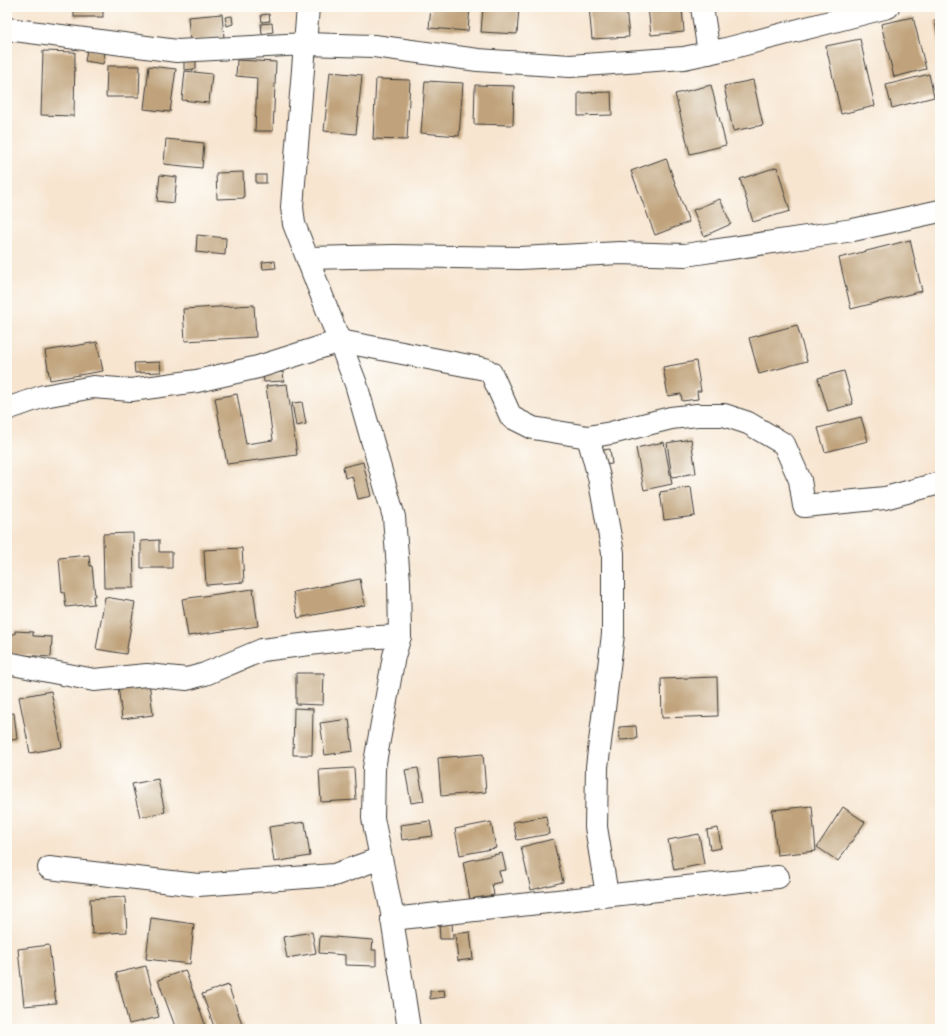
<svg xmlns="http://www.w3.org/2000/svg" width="947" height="1036" font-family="Kalam,sans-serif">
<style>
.building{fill:#c0a37c}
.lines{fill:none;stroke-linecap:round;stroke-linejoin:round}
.minor-casing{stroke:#3d3a37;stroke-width:24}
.minor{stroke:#fff;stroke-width:22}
</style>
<rect width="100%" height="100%" fill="#fdfcf7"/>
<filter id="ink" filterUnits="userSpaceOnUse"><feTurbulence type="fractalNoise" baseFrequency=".025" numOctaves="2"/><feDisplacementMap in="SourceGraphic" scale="8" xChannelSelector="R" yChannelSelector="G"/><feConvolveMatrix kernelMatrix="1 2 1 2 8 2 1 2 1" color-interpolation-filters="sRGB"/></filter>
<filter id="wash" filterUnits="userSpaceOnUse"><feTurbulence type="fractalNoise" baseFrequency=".012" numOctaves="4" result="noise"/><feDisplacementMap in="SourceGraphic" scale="16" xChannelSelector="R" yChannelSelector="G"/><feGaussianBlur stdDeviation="0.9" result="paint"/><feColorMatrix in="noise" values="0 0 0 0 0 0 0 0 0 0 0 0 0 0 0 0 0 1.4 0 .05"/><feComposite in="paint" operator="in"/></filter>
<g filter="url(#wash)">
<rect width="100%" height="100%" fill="#f7e5d0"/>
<g id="blocks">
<g class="building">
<rect x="74" y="7" width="29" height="10"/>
<path d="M431 7H470L468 31 429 28Z"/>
<path d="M483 7H519L517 34 481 32Z"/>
<path d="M589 7H626L629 37 592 39Z"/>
<path d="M648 7H682L684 32 651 35Z"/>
<path d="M222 14 224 38 190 41 188 17Z"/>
<path d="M269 14 270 21 262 22 261 15Z"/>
<path d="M232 16 233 24 227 26 225 17Z"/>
<path d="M913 17 926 69 894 77 881 24Z"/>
<path d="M940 19V44H939L935 20Z"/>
<path d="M272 23 273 32 262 34 261 24Z"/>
<path d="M860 39 875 106 841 114 826 46Z"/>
<path d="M87 49 105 52 103 64 85 61Z"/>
<path d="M43 51 75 52 74 116 41 115Z"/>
<path d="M7 55H10L8 70H7Z"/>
<path d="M237 60 276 62 273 131H255L257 78 236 76Z"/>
<path d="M184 61H196V69L184 70Z"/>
<path d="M107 66H140L139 97H106Z"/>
<path d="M149 66 176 69 170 112 144 109Z"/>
<path d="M185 71 212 74 209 103 182 100Z"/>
<path d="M330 72 362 75 356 134 324 131Z"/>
<path d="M929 74 934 97 892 108 886 85Z"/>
<path d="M376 79 410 80 407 140 373 139Z"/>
<path d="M753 80 763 125 733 131 724 86Z"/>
<path d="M425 81 463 83 459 136 421 133Z"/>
<path d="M475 85 514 86 513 125 474 124Z"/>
<path d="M711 85 726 145 690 154 675 94Z"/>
<path d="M611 92 612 115 578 116V93Z"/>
<path d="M166 139 204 143 202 168 164 164Z"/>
<path d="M666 158 689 222 655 235 631 171Z"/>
<path d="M777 167 790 211 753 222 740 179Z"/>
<path d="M243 172 244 198 217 199 216 173Z"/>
<path d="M160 175 177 177 174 203 157 201Z"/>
<rect x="256" y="175" width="10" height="8"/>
<path d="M720 199 731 224 704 236 693 210Z"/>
<path d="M197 235 226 238 225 255 196 252Z"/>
<path d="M910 240 922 291 851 309 839 258Z"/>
<path d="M275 261 276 268 263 269 262 262Z"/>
<path d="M254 305 256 337 185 341 183 309Z"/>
<path d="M797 325 807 361 759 374 749 338Z"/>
<path d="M97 342 103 371 50 380 45 351Z"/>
<path d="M696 361 701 391H697L698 399 682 401 681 394 668 396 663 367Z"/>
<path d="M160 362 161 372 135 373 134 363Z"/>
<path d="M844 371 853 404 828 411 818 378Z"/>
<path d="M283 372 284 381 264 382 263 374Z"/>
<path d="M287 384 297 455 227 464 215 398 237 394 246 444 273 440 266 386Z"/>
<path d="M302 402 306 424 296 426 292 403Z"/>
<path d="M861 417 868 441 825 452 818 428Z"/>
<path d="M691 439 696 473 672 477 667 443Z"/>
<path d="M664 442 672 484 644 490 636 448Z"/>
<path d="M610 449 612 464 603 465 602 450Z"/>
<path d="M363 462 371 496 358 499 352 476 345 478 343 467Z"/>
<path d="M691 487 695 516 664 520 660 492Z"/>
<path d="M133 533 134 588H104L103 534Z"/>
<path d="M159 540V552H172V568H141V541Z"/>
<path d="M242 548 244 582 206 585 204 550Z"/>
<path d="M89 555 90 566H92L95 596H93L94 604 66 607 64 592 62 593 59 558Z"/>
<path d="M360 579 365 605 298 618 293 592Z"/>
<path d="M253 589 258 626 188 636 182 599Z"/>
<path d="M105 597 135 602 126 654 96 649Z"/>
<path d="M15 631 33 632V636L52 637 51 657 7 654V634H15Z"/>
<path d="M296 673H324L323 705 296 704Z"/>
<path d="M717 677 718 716 662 718 661 679Z"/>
<path d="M149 681 153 715 122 719 118 685Z"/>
<path d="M51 691 62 747 30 753 19 697Z"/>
<path d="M294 708 313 709 312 755H293Z"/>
<path d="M14 713 17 739 7 741V714Z"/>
<path d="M349 719 353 751 325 755 320 723Z"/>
<path d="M636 726 637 739 620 740 619 727Z"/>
<path d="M483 754 486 792 441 796 438 758Z"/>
<path d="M354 768 356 800 321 802 319 770Z"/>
<path d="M418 768 424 801 411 803 405 770Z"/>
<path d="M158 779 165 812 140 817 132 784Z"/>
<path d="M812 806 816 851 777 855 772 810Z"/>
<path d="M843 807 865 822 838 861 817 847Z"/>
<path d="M546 816 549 834 517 840 513 822Z"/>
<path d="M430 821 433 836 402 840 400 825Z"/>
<path d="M305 822 310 856 274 862 269 827Z"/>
<path d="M491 822 496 848 460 855 455 829Z"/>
<path d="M718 828 721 848 710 850 707 830Z"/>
<path d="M699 834 704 864 674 870 668 840Z"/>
<path d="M553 839 563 882 531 890 521 847Z"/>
<path d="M502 853 506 870 499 871 502 882 492 884 494 895 470 899 463 862Z"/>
<path d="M125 897 127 932 92 934 90 899Z"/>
<path d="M151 918 194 924 190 964 146 959Z"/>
<path d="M439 923H452L453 939H440Z"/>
<path d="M312 932 316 953 287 958 283 937Z"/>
<path d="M470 932 473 959 458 961 455 934Z"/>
<path d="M320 936 373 940 372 950H376V966L345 965V955L319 953Z"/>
<path d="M49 945 56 1003 24 1006 18 949Z"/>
<path d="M146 966 159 1017 129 1024 116 973Z"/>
<path d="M185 970 205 1024 190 1029H176L158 980Z"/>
<path d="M228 985 244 1029H215L202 994Z"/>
<path d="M444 990 445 997 430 999V991Z"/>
</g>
</g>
</g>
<g filter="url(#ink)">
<use href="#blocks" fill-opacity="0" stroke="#3d3a37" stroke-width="1"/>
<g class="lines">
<defs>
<g id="minor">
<path d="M308 7 292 207 294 224 356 384 394 517 399 581 400 636 394 656 374 768 373 818 393 918 392 919 409 1029"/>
<path d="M702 7 709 53"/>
<path d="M7 29 177 51 305 44 374 46 478 60 570 66 684 58 726 49 888 7"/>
<path d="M308 258 394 256 520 258 620 253 685 255 853 230 940 211"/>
<path d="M7 409 44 396 77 390 93 387 131 390 197 381 258 367 340 341 485 369 491 373 494 379 511 417 533 428 588 437 611 433 671 418 697 415H724L748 423 784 444 800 480 804 506 885 498 940 483"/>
<path d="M588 437 599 477 613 553V634L597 767 596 827 607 895"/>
<path d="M7 663 94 680 147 675 187 679 205 674 262 650 357 638 400 636"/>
<path d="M49 868 198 885 334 875 381 858"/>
<path d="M392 919 778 877"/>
</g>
</defs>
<use href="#minor" class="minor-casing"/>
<use href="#minor" class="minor"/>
</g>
</g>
<rect width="947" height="1036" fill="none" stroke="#fdfcf7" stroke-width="24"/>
</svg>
